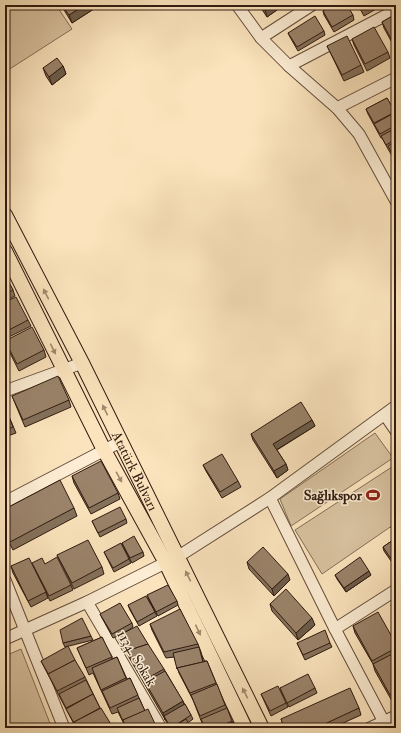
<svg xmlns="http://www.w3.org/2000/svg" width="401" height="733" font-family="'IM FELL Double Pica',serif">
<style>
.green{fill:#d8c2a0;stroke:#846e58}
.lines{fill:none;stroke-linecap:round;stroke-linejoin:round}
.minor-casing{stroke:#634c3b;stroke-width:13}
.major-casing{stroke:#301a10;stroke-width:16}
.minor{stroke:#fcedd4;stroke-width:11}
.major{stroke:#fbe4bd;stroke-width:14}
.wall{fill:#84715b;stroke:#301a10}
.shaded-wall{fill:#6c5c4a;stroke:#301a10}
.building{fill:#9a836a;stroke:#301a10}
.oneway{fill:#a0896f}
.labels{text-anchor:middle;stroke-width:3;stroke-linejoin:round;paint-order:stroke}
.street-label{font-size:14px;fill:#301a10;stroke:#fcedd4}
.poi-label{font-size:14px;font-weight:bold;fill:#301a10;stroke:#fcedd4;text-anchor:end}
</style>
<rect width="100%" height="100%" fill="#fbe4bd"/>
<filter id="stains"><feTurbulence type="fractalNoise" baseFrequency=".005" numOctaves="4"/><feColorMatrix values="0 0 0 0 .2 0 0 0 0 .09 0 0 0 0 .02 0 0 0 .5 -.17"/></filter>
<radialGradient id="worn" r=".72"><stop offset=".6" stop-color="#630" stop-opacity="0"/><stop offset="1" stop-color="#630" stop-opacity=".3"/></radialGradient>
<g class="green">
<path d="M9 5H56L72 29 5 72V7Z"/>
<path d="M375 433 393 458 291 526 280 499Z"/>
<path d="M395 465 396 523 322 574 295 530Z"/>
<path d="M21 649 51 726 46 728H5V656Z"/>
</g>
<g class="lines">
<defs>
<g id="minor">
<path d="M237 5 261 38 289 66 337 108 359 134 396 201"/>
<path d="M261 38 312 5"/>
<path d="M289 66 396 10"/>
<path d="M337 108 396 78"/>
<path d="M5 391 82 363"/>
<path d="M385 415 396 431"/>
<path d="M270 498 335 629 384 722"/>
<path d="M5 502 120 442"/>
<path d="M5 580 64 728"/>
<path d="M87 602 161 728"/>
<path d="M335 629 396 590"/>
<path d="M5 639 87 602 179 556 270 498 396 406"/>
<path d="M370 728 396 716"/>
</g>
<g id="major">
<path id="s1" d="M5 215 82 363 262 728"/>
<path d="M5 251 104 450 166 563 245 728"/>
</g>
</defs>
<use href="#minor" class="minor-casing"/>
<use href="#major" class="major-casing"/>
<use href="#minor" class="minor"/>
<use href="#major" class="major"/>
</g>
<g class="wall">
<path d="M61 5H100L72 23Z"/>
<path d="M259 5H284L267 17Z"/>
<path d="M358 5H383L364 16Z"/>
<path d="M323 11 353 15 354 20 334 32 324 15Z"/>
<path d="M396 14V50L384 28 382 22Z"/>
<path d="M324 31 325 35 298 51 290 37 288 33Z"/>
<path d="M352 39 388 52 390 58 367 71 354 45Z"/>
<path d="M327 46 361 65 364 72 344 81 330 52Z"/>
<path d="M63 66 66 74 52 85 46 76 43 68Z"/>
<path d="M387 98 395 113 396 112V163L388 149 382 138H381L368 114 366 109Z"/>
<path d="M5 275 13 290 15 296 5 301Z"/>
<path d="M5 302 28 320 31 326 5 339Z"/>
<path d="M5 342 44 350 46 357 19 371 7 347Z"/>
<path d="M12 396 69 400 71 407 25 427Z"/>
<path d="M5 407 16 433 5 437Z"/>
<path d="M312 420 315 426 277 450 286 464 288 470 277 478 253 440 251 434Z"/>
<path d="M203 465 238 481 241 487 222 498 206 471Z"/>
<path d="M72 476 118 493 120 499 91 514 74 483Z"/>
<path d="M74 508 77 516 13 550 5 535V509Z"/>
<path d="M126 519 127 523 100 537 92 521Z"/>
<path d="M396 523V537L393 533 391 527Z"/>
<path d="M396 538V568L384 551 383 547Z"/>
<path d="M122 543 143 552 144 556 132 563 123 547Z"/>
<path d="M104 552 129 559 131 563 114 572Z"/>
<path d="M57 555 102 567 104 574 74 589Z"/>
<path d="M247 562 290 580 274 596 249 569Z"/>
<path d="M45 564 71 585 73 590 50 601 35 571 46 592 48 598 31 607 13 573 11 566 33 567Z"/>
<path d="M335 575H371L346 592 337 579Z"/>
<path d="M147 595 177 601 178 605 158 616 149 600Z"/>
<path d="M396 602V615L393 611 391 605Z"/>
<path d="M270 604 315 625 298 640 272 611Z"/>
<path d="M128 605 155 612 157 616 139 626 130 610Z"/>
<path d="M100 614 132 623 133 627 119 636 164 669 191 715 193 719 188 723 191 728H170L119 640 118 636 113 638 102 618Z"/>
<path d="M150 624 198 644 201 652 203 661H207L235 728H204L193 700 179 673 174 657 166 658 152 630Z"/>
<path d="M353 626 396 644V699L392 701 375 671 373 664 355 633Z"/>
<path d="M91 636 93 640 65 647 63 643Z"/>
<path d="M102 637 112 659 117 657 127 679 130 678 145 711 157 728H126L118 712 112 714 93 673 89 675 77 648Z"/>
<path d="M297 643H330L332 647 305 660Z"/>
<path d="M41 661 85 677 100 708 113 728H76L43 665Z"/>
<path d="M280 688H315L317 693 289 707Z"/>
<path d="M261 694 286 703 288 707 271 716Z"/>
<path d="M359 708 361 715 332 728H284L281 719Z"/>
</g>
<g class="shaded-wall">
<path d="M85 5H100L72 23 69 15Z"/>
<path d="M273 5H284L267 17 265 10Z"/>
<path d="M63 66 66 74 52 85 49 77Z"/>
<path d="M312 420 315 426 276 450 273 444Z"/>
<path d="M286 464 288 470 277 478 274 471Z"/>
<path d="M369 571 371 575 346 592 344 588Z"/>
<path d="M288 574 290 580 274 596 272 589Z"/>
<path d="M312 618 315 625 298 640 296 633Z"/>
<path d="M183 701 185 707 164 716 165 720 163 713Z"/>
</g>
<g class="building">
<path d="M62 5H85L69 15Z"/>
<path d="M261 5H273L265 10Z"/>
<path d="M333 5H347L353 15 332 27 323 11Z"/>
<path d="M359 5H369L361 10Z"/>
<path d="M396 14V48L382 22Z"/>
<path d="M315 16 324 31 297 47 288 33Z"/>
<path d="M374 27 388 52 365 64 352 39Z"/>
<path d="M347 36 361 65 342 75 327 46Z"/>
<path d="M57 58 63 66 49 77 43 68Z"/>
<path d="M387 98 395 112 374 123 366 109Z"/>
<path d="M396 112V125L380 134 374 124Z"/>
<path d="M396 128V139L386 145 381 136Z"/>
<path d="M396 141V158L395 159 388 146Z"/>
<path d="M5 275 13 290 5 294Z"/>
<path d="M16 297 28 320 5 332V302Z"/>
<path d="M32 327 44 350 17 364 5 341Z"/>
<path d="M58 376 69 400 23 420 12 396Z"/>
<path d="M301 402 312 420 273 444 286 464 274 471 251 434Z"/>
<path d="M5 407 13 427 5 430Z"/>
<path d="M222 454 238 481 220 492 203 465Z"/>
<path d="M101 461 118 493 89 508 72 476Z"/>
<path d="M60 480 74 508 10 542 5 532V509Z"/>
<path d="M120 507 126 519 98 533 92 521Z"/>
<path d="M396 523V534L391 527Z"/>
<path d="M134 536 143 552 130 558 122 543Z"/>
<path d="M396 538V566L383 547Z"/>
<path d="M88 540 102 567 72 583 57 555Z"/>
<path d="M121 543 129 559 113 568 104 552Z"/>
<path d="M263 547 288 574 272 589 247 562Z"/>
<path d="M57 557 71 585 49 596 32 563 42 558 45 564Z"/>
<path d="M360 557 369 571 344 588 335 575Z"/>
<path d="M29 558 46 592 28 601 11 566Z"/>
<path d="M168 585 177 601 156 612 147 595Z"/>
<path d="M286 589 312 618 296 633 270 604Z"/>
<path d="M146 596 155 612 137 622 128 605Z"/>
<path d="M396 602V613L391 605Z"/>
<path d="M120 603 132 623 112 634 100 614Z"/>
<path d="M180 609 198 644 164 652 150 624Z"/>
<path d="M378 612 396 644V648L372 661 353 626Z"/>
<path d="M82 618 91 636 63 643 60 630Z"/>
<path d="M137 626 148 644 127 651V652L118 636Z"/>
<path d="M325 630 330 643 303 655 297 643Z"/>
<path d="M102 637 112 657 86 668 77 648Z"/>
<path d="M148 644 164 669 144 680 127 651Z"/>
<path d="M68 646 75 660 48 674 49 675 41 661Z"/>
<path d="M199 647 203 662 177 668V669L173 653Z"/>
<path d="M396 652V692L390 695 373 664Z"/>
<path d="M117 657 126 678 101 690 92 668Z"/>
<path d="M75 660 85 677 57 691 48 674Z"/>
<path d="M207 661 216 683 190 693 177 668Z"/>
<path d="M165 671 183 701 163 713 145 682Z"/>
<path d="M308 674 315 688 287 703 280 688Z"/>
<path d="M130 678 138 695 110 708 102 691Z"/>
<path d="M86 680 93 694 66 708 59 694Z"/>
<path d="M217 684 225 705 200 716 191 695Z"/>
<path d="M278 686 286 703 270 711 261 694Z"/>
<path d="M350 688 359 708 316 728H284L281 719Z"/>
<path d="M93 694 100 708 74 722V723L66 709Z"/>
<path d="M139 698 145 711 123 720V721L117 708Z"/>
<path d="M185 704 191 715 171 728 164 716Z"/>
<path d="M101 708 112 726 109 728H77L74 722Z"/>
<path d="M227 708 232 721 216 728H205L201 719Z"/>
<path d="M148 709 157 728H126L123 720Z"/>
<path d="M186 719 191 728H172Z"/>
<path d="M233 722 235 728H218Z"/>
</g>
<defs><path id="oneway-solid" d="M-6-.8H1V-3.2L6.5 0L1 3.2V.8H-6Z"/></defs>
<g class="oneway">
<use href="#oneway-solid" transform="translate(46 294) rotate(-117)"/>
<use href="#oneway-solid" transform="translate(53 349) rotate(64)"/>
<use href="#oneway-solid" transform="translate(105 410) rotate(-116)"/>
<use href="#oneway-solid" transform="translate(119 477) rotate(61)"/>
<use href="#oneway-solid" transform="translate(188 576) rotate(-116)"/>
<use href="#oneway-solid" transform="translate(198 630) rotate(65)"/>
<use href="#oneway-solid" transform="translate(245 693) rotate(-116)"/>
</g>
<defs>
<symbol id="stadium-bare" viewBox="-9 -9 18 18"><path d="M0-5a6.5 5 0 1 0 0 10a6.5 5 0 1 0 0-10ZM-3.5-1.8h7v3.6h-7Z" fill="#8f2418" stroke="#fcedd4" stroke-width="2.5" paint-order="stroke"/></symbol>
</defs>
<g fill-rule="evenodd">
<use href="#stadium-bare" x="363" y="485" width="20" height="20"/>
</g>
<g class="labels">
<g class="street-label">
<text dy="5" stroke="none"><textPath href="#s1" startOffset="287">Atatürk Bulvarı</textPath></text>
<text transform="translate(137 658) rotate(59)" y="5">1134. Sokak</text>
</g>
<g class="poi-label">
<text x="362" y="500">Sağlıkspor</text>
</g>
</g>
<rect width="401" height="733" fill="none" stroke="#fbe4bd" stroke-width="20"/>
<rect x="6" y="6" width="389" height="721" fill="none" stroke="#301a10" stroke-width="2"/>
<rect x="10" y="10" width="381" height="713" fill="none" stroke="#301a10"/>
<rect width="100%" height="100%" filter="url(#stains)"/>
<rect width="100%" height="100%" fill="url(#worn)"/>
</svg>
